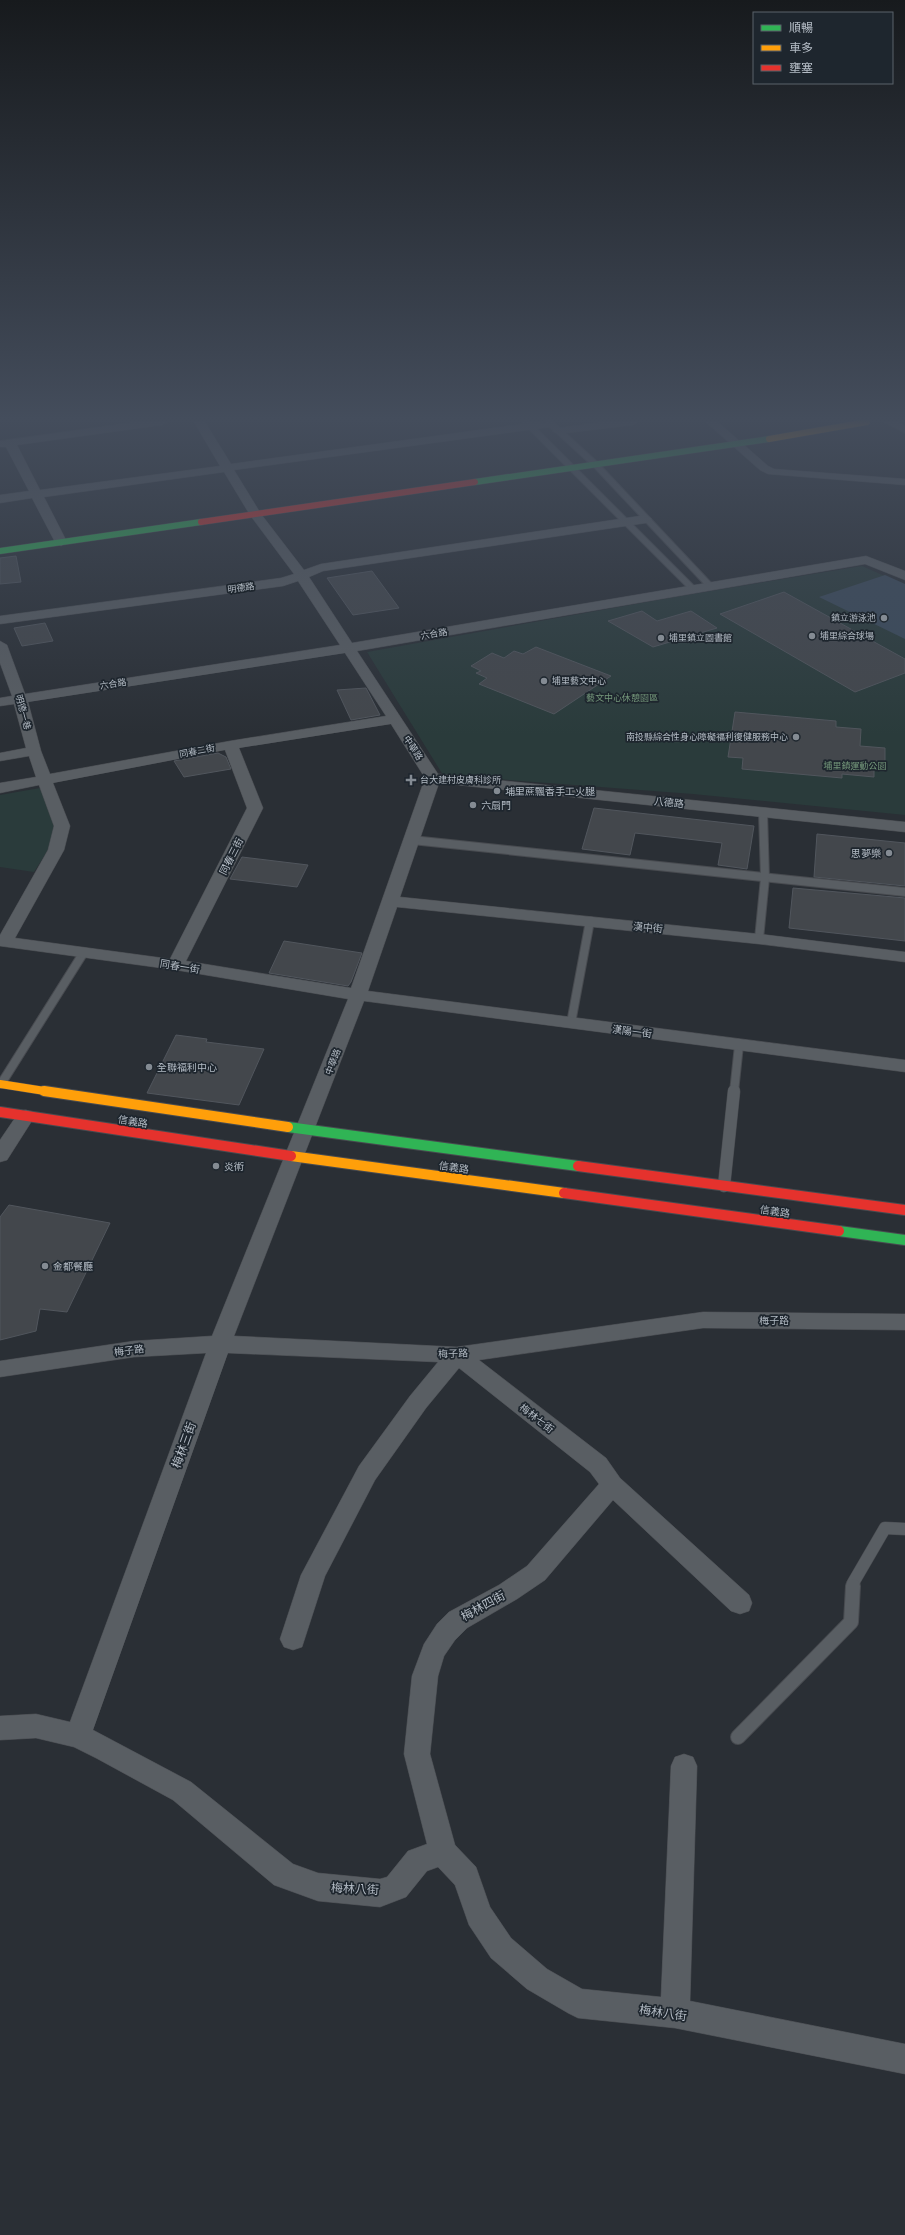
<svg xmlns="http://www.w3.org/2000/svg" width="905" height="2235" font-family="'Archivo Narrow','Noto Sans TC',sans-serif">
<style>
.green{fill:#2a3b3b}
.water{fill:#3b4b5c}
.building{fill:#43474c;stroke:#51565d}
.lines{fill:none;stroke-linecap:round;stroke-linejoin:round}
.lane-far3-casing{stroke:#484b50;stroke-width:8}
.lane-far2-casing{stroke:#484b50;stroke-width:10}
.lane-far1-casing{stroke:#484b50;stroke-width:13}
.lane-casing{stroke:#484b50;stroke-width:16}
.street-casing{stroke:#484b50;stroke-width:1}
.fast-far1-casing{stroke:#484b50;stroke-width:7}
.fast-casing{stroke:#484b50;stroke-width:12}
.slow-far2-casing{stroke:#484b50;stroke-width:7}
.slow-far1-casing{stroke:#484b50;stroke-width:9}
.slow-casing{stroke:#484b50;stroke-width:12}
.jam-far1-casing{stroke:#484b50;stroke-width:7}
.jam-casing{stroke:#484b50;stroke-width:12}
.lane-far3{stroke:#595e63;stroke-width:6}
.lane-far2{stroke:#595e63;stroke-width:8}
.lane-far1{stroke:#595e63;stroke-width:12}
.lane{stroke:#595e63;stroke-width:14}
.street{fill:#595e63;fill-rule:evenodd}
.fast-far1{stroke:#30b455;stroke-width:6}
.fast{stroke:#30b455;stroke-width:10}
.slow-far2{stroke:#ff9f0a;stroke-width:6}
.slow-far1{stroke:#ff9f0a;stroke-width:8}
.slow{stroke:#ff9f0a;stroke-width:10}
.jam-far1{stroke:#e5322d;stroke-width:6}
.jam{stroke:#e5322d;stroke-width:10}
.poi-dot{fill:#848b93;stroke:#1e262e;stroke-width:1.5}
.labels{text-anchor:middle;stroke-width:3.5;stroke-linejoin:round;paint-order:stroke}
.far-street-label{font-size:9px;fill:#b4bcc5;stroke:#1e262e}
.far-poi-label{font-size:9px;fill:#b4bcc5;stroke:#1e262e;text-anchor:start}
.far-park-label{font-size:9px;fill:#75987b;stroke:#1e262e}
.poi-label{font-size:10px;fill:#b4bcc5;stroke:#1e262e;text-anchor:start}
.street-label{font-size:10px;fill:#b4bcc5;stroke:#1e262e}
.near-street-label{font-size:12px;fill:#b4bcc5;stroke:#1e262e}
</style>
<rect width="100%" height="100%" fill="#2a2f35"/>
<g class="green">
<path d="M862 566 905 585V815L693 794 443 775 367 652 675 597Z"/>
<path d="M40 788 61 830 34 872 0 867V795Z"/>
</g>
<path class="water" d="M885 575 905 584V639L819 597Z"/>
<g class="building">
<path d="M16 556 21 582 0 584V558Z"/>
<path d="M372 571 399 608 353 615 327 578Z"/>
<path d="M784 592 905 659V673L855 692 720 614Z"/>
<path d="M642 611 657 621 691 611 717 628 653 647 608 621Z"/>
<path d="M45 623 53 641 22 646 14 628Z"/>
<path d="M536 647 611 676 554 714 479 684 487 678 476 673 481 671 471 666 492 653 504 658 514 651 523 654Z"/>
<path d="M366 688 380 715 351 720 337 690Z"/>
<path d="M735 712 836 721V727L861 729 860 746 885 748V770L874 769V777L842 774V778L742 769 743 758 728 757Z"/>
<path d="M218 753 226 757 231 769 184 777 174 761Z"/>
<path d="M594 808 754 826 747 869 718 865 722 843 635 833 630 855 582 849Z"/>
<path d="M817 834 905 843V886L814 877Z"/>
<path d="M242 857 308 865 297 887 230 879Z"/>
<path d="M793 888 905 898V941L789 928Z"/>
<path d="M284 941 362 953 351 982 348 986 269 973Z"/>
<path d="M176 1035 207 1039 206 1042 264 1049 239 1105 147 1093Z"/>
<path d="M9 1205 110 1223 67 1312 40 1309 36 1331 0 1340V1217Z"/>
</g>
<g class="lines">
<defs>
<g id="lane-far3">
<path d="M526 422 693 589"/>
<path d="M549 422 596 465 710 586"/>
</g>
<g id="lane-far2">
<path d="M412 840 905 892"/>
<path d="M759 939 765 878 763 812"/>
<path d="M571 1023 590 921"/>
<path d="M1 1084 84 952"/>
<path d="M734 1092 739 1045"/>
</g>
<g id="lane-far1">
<path d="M724 1186 734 1091"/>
<path d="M853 1587V1583L885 1528 905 1529"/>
</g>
<path id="lane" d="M738 1737 851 1622 853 1586"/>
<g id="street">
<path d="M135 422H167L162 425 17 445 40 490 220 466 194 422H205L231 464 537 422 555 424 550 427 234 470 261 514 304 570 321 564 646 515 652 519 646 523 323 571 309 577 352 643 866 556 905 571V580L865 564 357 651 438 774 905 822V832L439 783 400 897 759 934 905 952V962L759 944 397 907 368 991 905 1060V1072L364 1001 234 1336 457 1347 703 1312 905 1314V1330L703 1328 479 1360 606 1458 620 1478 749 1595 752 1603 749 1611 740 1614 731 1611 613 1500 545 1580 517 1599 467 1628 455 1640 444 1656 438 1676 430 1754 455 1845 476 1867 490 1907 511 1938 547 1969 582 1989 661 1997 671 1766 675 1757 684 1754 693 1757 697 1766 690 2001 905 2044V2074L675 2028 578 2018 568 2013 527 1989 491 1958 469 1925 455 1885 438 1867 427 1871 406 1897 380 1907 318 1901 274 1885 173 1800 96 1758 74 1747 36 1738 0 1740V1716L36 1714 70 1722 206 1353 134 1357 0 1377V1361L134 1341 212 1336 348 999 176 970 0 946V935L48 850 54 826 39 785 0 793V783L36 777 29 756 0 761V753L26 748 14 704 0 706V698L12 696 0 663V641L7 645 25 694 340 645 298 581 283 586 0 624V616L281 578 294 574 250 515 224 472 44 497 67 542 61 546 55 542 32 498 0 503V495L29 491 6 447H0V441ZM345 653 386 716 230 741 50 774 41 751 28 702ZM391 724 425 778 351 988 186 961 263 808 239 748ZM225 750 247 808 170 959 15 938 64 850 70 826 53 783ZM228 1353 438 1362 410 1396 359 1466 301 1575 280 1639 284 1647 293 1650 302 1647 325 1576 375 1480 426 1408 459 1368 590 1472 599 1484 527 1566 499 1585 449 1612 437 1624 424 1644 412 1676 404 1754 427 1844 408 1851 387 1877 380 1879 318 1873 293 1864 191 1782 93 1730Z"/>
<path d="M602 422H638L633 425 558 434 552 431 558 428Z"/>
<path d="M706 422H718L768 466 774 469 905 479V485L768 474 760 470Z"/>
<path d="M884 422H898L905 426V433Z"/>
<path d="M26 1110 33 1112 35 1116 7 1160 0 1162V1140L19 1112Z"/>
</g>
<g id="fast-far1">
<path d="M475 482 769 439"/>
<path d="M0 551 201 522"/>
</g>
<g id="fast">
<path d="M288 1127 578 1166"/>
<path d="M839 1231 905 1240"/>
</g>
<path id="slow-far2" d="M769 439 867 422"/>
<path id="slow-far1" d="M0 1084 51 1092"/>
<g id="slow">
<path d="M44 1091 288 1127"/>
<path d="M291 1156 564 1193"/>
</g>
<path id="jam-far1" d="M201 522 475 482"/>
<g id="jam">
<path d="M0 1112 291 1156"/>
<path d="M578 1166 905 1210"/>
<path d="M564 1193 839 1231"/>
</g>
</defs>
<use href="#lane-far3" class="lane-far3-casing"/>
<use href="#lane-far2" class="lane-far2-casing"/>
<use href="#lane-far1" class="lane-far1-casing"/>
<use href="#lane" class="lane-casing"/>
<use href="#street" class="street-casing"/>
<use href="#fast-far1" class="fast-far1-casing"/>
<use href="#fast" class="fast-casing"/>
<use href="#slow-far2" class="slow-far2-casing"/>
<use href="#slow-far1" class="slow-far1-casing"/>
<use href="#slow" class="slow-casing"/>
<use href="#jam-far1" class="jam-far1-casing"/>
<use href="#jam" class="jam-casing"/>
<use href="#lane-far3" class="lane-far3"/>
<use href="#lane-far2" class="lane-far2"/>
<use href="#lane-far1" class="lane-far1"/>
<use href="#lane" class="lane"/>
<use href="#street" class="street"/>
<use href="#fast-far1" class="fast-far1"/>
<use href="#fast" class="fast"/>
<use href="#slow-far2" class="slow-far2"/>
<use href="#slow-far1" class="slow-far1"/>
<use href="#slow" class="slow"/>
<use href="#jam-far1" class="jam-far1"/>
<use href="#jam" class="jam"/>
</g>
<linearGradient id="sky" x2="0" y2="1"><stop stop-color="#171a1d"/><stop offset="0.57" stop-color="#444d5c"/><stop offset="1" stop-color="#444d5c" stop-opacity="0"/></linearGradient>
<rect width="905" height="735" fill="url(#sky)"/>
<g class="poi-dot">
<circle cx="884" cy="618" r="4"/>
<circle cx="812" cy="636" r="4"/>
<circle cx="661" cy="638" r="4"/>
<circle cx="544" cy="681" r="4"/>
<circle cx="796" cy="737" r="4"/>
<path d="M409 774h4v4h4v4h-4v4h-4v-4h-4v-4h4z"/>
<circle cx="497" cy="791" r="4"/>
<circle cx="473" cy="805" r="4"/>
<circle cx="889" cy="853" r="4"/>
<circle cx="149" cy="1067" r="4"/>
<circle cx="216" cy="1166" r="4"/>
<circle cx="45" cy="1266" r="4"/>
</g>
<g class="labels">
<g class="far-street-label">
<text transform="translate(241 588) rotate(-8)" y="3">明德路</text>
<text transform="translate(434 634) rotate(-10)" y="3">六合路</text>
<text transform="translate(113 684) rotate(-9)" y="3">六合路</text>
<text transform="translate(23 712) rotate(75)" y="3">明德一巷</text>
<text transform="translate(413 748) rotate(57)" y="3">中華路</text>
<text transform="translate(197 751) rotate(-11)" y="3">同春二街</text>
<text transform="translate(333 1062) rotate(-69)" y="3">中華路</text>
</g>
<g class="far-poi-label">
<text x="876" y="621" text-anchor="end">鎮立游泳池</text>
<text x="820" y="639">埔里綜合球場</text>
<text x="669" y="641">埔里鎮立圖書館</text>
<text x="552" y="684">埔里藝文中心</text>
<text x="788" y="740" text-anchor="end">南投縣綜合性身心障礙福利復健服務中心</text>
<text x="420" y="783">台大建村皮膚科診所</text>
</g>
<g class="far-park-label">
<text x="622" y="701">藝文中心休憩園區</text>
<text x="855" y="769">埔里鎮運動公園</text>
</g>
<g class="poi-label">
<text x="505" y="795">埔里蔗飄香手工火腿</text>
<text x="481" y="809">六扇門</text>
<text x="881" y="857" text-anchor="end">思夢樂</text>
<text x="157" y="1071">全聯福利中心</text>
<text x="224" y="1170">炎術</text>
<text x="53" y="1270">金都餐廳</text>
</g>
<g class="street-label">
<text transform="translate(669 802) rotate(6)" y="4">八德路</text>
<text transform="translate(231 856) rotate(-63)" y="4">同春三街</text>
<text transform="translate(648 927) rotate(6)" y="4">漢中街</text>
<text transform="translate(180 966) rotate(9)" y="4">同春一街</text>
<text transform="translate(632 1031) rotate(7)" y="4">漢陽一街</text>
<text transform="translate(133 1121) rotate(9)" y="4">信義路</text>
<text transform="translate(454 1167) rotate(8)" y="4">信義路</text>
<text transform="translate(775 1211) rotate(8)" y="4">信義路</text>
<text x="774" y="1324">梅子路</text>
<text transform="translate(129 1350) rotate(-7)" y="4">梅子路</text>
<text transform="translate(453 1353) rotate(-2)" y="4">梅子路</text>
<text transform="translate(537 1418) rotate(38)" y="4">梅林七街</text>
</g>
<g class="near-street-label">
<text transform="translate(184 1445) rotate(-70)" y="4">梅林三街</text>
<text transform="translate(483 1606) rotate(-29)" y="4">梅林四街</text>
<text transform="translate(355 1889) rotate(3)" y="4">梅林八街</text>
<text transform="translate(663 2013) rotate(8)" y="4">梅林八街</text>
</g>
</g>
<rect x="753" y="12" width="140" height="72" fill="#1e262e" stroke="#5a626a"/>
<rect x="761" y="25" width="20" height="6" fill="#30b455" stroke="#5a626a"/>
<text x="789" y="32" font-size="12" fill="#b4bcc5">順暢</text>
<rect x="761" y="45" width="20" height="6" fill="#ff9f0a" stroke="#5a626a"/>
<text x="789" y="52" font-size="12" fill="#b4bcc5">車多</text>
<rect x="761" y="65" width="20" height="6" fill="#e5322d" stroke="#5a626a"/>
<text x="789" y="72" font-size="12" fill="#b4bcc5">壅塞</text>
</svg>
